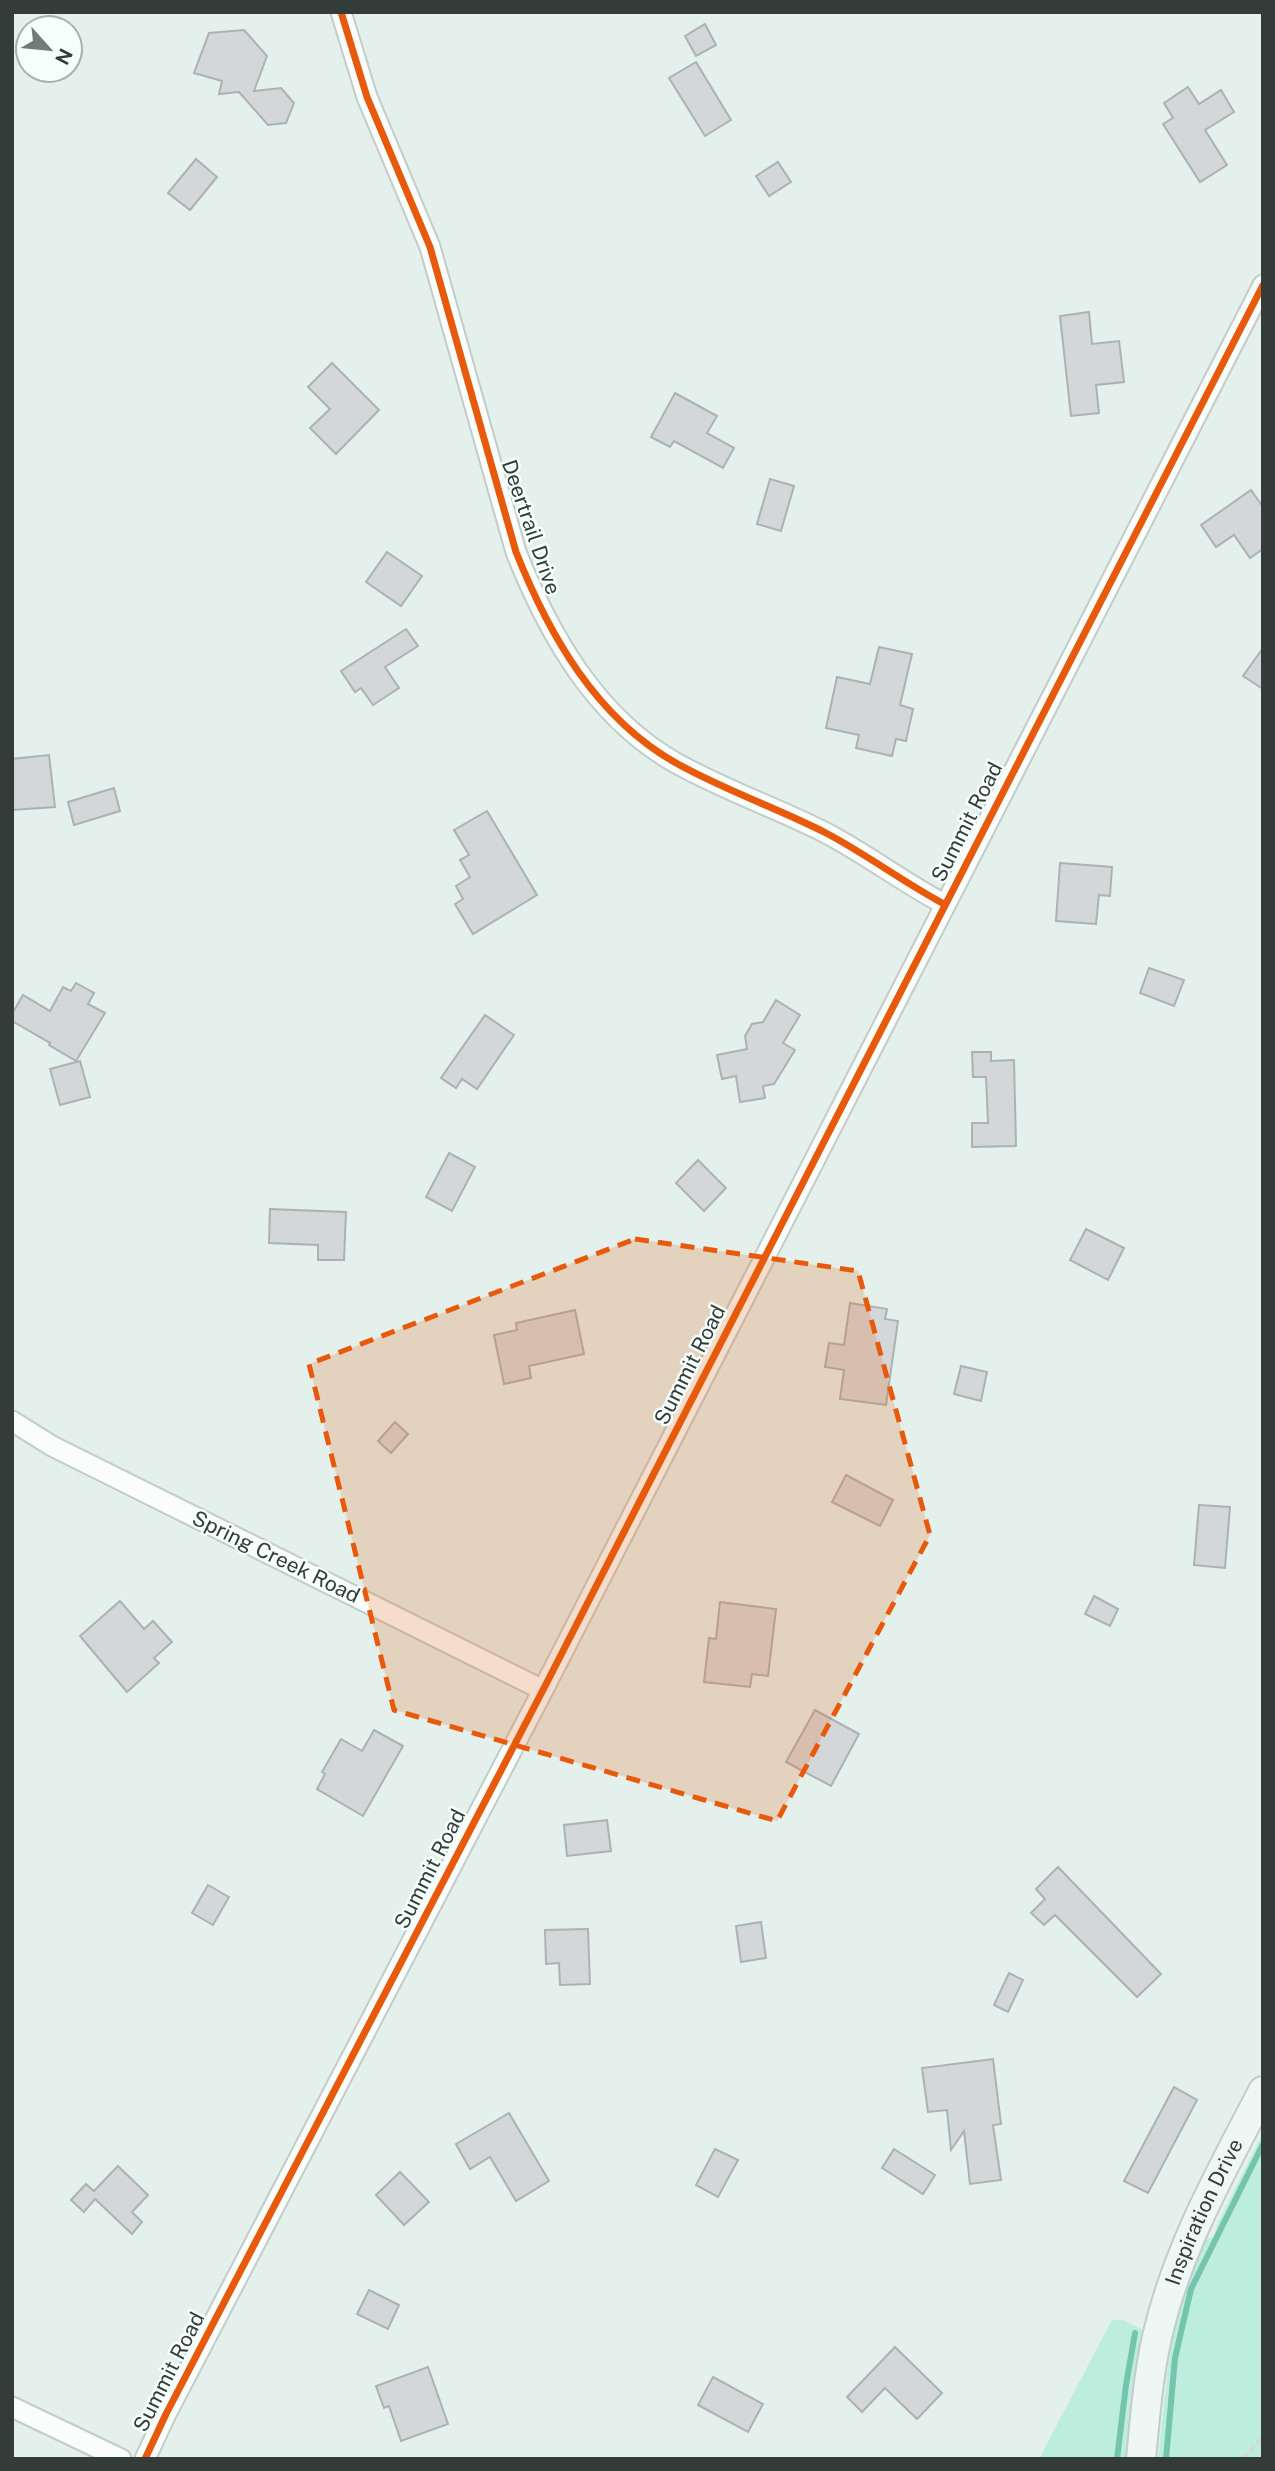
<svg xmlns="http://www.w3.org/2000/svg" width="1275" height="2471" font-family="'Public Sans',sans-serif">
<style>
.green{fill:#bceddd}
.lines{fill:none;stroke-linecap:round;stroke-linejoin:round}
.stream{stroke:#75c4ae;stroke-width:6}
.building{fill:#d4d7d9;stroke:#aeb1b2;stroke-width:2}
.minor-casing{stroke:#c2ccc9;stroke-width:23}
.secondary-casing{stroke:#c2ccc9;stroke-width:32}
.path{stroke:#d4d7d6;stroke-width:3.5;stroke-dasharray:7 3.5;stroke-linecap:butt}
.minor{stroke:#fbfdfc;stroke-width:19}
.secondary{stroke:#eff7f4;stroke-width:28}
.cycleway-casing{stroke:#f5fffb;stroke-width:11}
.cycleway{stroke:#e8590c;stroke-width:7}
.marked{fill:#e8590c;fill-opacity:0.2;stroke:#e8590c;stroke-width:5;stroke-dasharray:14 9;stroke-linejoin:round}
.labels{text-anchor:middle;stroke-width:5;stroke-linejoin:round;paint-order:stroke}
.street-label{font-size:21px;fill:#333c39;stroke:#f5fffb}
</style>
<rect width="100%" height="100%" fill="#e3f0ec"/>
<g class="green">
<path d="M1263 2133V2459H1158L1171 2340 1182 2297 1202 2241 1214 2237 1217 2225Z"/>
<path d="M1112 2320H1123L1143 2330 1132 2387 1125 2459H1039Z"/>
</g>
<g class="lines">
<g class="stream">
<path d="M1117 2459 1126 2385 1135 2333"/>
<path d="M1166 2459 1175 2358 1191 2289 1263 2144"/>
</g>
</g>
<g class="building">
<path d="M705 24 716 45 696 56 685 36Z"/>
<path d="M244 30 267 56 254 91 281 88 294 103 286 123 268 125 239 92 219 94 222 81 194 73 209 33Z"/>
<path d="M696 62 731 120 705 136 669 78Z"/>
<path d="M1188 87 1199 104 1221 90 1234 112 1205 130 1227 165 1200 182 1163 124 1173 118 1164 103Z"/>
<path d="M196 159 217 177 190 210 168 193Z"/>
<path d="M778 162 791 182 769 196 756 176Z"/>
<path d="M1089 312 1092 344 1119 341 1124 382 1096 385 1099 413 1071 416 1060 316Z"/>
<path d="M332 363 379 410 336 454 310 428 330 409 308 387Z"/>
<path d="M675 393 717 416 707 433 734 448 723 468 674 441 670 447 651 437Z"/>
<path d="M770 479 794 486 781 531 757 524Z"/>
<path d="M1251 490 1263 507V549L1250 558 1234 535 1216 547 1201 525Z"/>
<path d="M387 552 422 576 401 606 366 582Z"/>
<path d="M406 629 418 646 385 667 399 688 373 705 361 688 355 692 341 671Z"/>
<path d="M879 647 912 654 900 705 913 709 906 741 896 739 892 756 856 748 859 735 826 728 837 677 870 684Z"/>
<path d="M1263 648V689L1243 676Z"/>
<path d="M49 755 55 807 12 810V759Z"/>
<path d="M114 788 120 811 74 825 68 802Z"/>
<path d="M487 811 537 895 473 934 455 904 463 899 456 886 470 877 460 860 469 855 454 830Z"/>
<path d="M1060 863 1112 867 1110 896 1099 895 1096 924 1056 921Z"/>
<path d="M1149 968 1184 980 1174 1006 1140 993Z"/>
<path d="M76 983 94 993 88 1004 105 1013 76 1061 49 1045 50 1043 12 1021V1014L23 995 50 1011 63 987 71 991Z"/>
<path d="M776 1000 800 1015 783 1043 795 1050 774 1084 763 1086 765 1098 740 1102 736 1076 722 1079 717 1055 747 1049 745 1036 752 1024 763 1022Z"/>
<path d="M485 1015 514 1035 477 1089 462 1079 456 1088 441 1078Z"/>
<path d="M972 1052H991V1061L1014 1060 1016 1146 972 1147V1123H988L986 1077H973Z"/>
<path d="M80 1061 90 1097 60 1105 50 1069Z"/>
<path d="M449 1153 475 1167 452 1211 426 1197Z"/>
<path d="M698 1160 726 1188 704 1211 676 1183Z"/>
<path d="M270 1209 346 1212 344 1260H318V1245L269 1243Z"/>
<path d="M1086 1229 1124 1248 1108 1280 1070 1260Z"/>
<path d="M850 1303 887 1309 885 1319 898 1321 886 1405 840 1399 844 1370 825 1367 829 1343 844 1345Z"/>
<path d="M575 1310 584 1354 529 1366 531 1378 504 1384 494 1335 517 1330 516 1323Z"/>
<path d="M961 1366 987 1372 981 1401 954 1394Z"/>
<path d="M395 1422 408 1434 391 1453 378 1441Z"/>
<path d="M846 1475 893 1500 880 1526 832 1502Z"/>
<path d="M1199 1505 1230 1507 1225 1568 1194 1565Z"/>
<path d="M1094 1596 1118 1609 1110 1626 1085 1614Z"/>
<path d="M120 1601 144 1629 153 1621 172 1642 154 1658 159 1663 127 1692 80 1636Z"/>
<path d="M720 1602 776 1609 768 1676 752 1674 750 1687 704 1682 709 1638 716 1639Z"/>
<path d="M815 1710 859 1734 831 1786 786 1762Z"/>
<path d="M374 1730 403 1746 363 1816 317 1789 325 1774 322 1772 341 1739 362 1751Z"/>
<path d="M607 1820 611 1851 567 1856 564 1825Z"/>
<path d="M1058 1867 1161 1974 1137 1997 1055 1915 1044 1925 1031 1913 1045 1899 1036 1889Z"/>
<path d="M208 1885 229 1897 213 1925 192 1913Z"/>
<path d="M761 1922 766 1958 741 1962 736 1926Z"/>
<path d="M588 1929 590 1984 560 1985 559 1963 546 1964 545 1930Z"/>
<path d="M1009 1973 1023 1980 1008 2012 994 2005Z"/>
<path d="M993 2059 1001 2124 993 2125 1001 2180 970 2184 964 2131 951 2150 947 2110 928 2112 922 2068Z"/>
<path d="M1174 2087 1197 2100 1148 2193 1124 2181Z"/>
<path d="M509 2113 549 2181 516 2201 490 2157 470 2169 456 2144Z"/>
<path d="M715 2149 738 2160 718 2197 696 2185Z"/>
<path d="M894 2149 935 2175 923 2194 882 2168Z"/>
<path d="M118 2166 148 2195 132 2212 142 2222 132 2234 95 2199 84 2212 71 2200 86 2184 94 2191Z"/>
<path d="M400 2172 429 2202 404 2225 376 2195Z"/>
<path d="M369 2290 399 2305 388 2329 357 2314Z"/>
<path d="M895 2347 942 2393 917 2419 885 2388 862 2412 847 2397Z"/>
<path d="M428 2367 448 2424 401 2441 389 2406 384 2408 376 2386Z"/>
<path d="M713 2377 763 2404 748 2432 698 2405Z"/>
</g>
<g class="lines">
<defs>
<g id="minor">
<path d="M341 12 367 97 430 247 516 552C549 635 596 718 676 763 724 790 777 808 826 833 866 854 903 882 944 904"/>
<path d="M12 1421 52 1446 543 1690"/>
<path d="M12 2407 121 2459"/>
<path d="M145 2459 166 2414 543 1690 1263 285"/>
</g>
<g id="secondary">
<path id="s1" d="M1141 2459C1145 2418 1148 2377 1157 2337 1177 2249 1222 2170 1263 2091"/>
</g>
</defs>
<use href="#minor" class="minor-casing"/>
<use href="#secondary" class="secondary-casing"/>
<path class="path" d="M1243 2459 1263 2437"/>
<use href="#minor" class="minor"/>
<use href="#secondary" class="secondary"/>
<defs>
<g id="cycleway">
<path d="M341 12 367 97 430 247 516 552C549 635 596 718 676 763 724 790 777 808 826 833 866 854 903 882 944 904"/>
<path d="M145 2459 166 2414 543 1690 1263 285"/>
</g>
</defs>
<use href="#cycleway" class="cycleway-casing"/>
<use href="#cycleway" class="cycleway"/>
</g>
<path class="marked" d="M635 1239 858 1271 930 1535 777 1821 394 1710 309 1364Z"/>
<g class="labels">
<g class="street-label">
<text transform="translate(531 527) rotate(71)" y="7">Deertrail Drive</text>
<text transform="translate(967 822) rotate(-63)" y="7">Summit Road</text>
<text transform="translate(690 1365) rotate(-63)" y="7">Summit Road</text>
<text transform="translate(276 1557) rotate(26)" y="7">Spring Creek Road</text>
<text transform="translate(430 1869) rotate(-63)" y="7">Summit Road</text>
<text dy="7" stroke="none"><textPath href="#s1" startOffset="257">Inspiration Drive</textPath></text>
<text transform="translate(169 2372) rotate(-63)" y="7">Summit Road</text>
</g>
</g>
<rect width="1275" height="2471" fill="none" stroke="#333c39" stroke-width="28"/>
<g transform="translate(49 49) rotate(117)"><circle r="33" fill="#f5fffb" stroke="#a7b1ad" stroke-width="2"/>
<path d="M0-5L12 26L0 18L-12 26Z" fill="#717b78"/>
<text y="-10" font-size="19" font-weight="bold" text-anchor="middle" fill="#333c39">N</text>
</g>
</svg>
